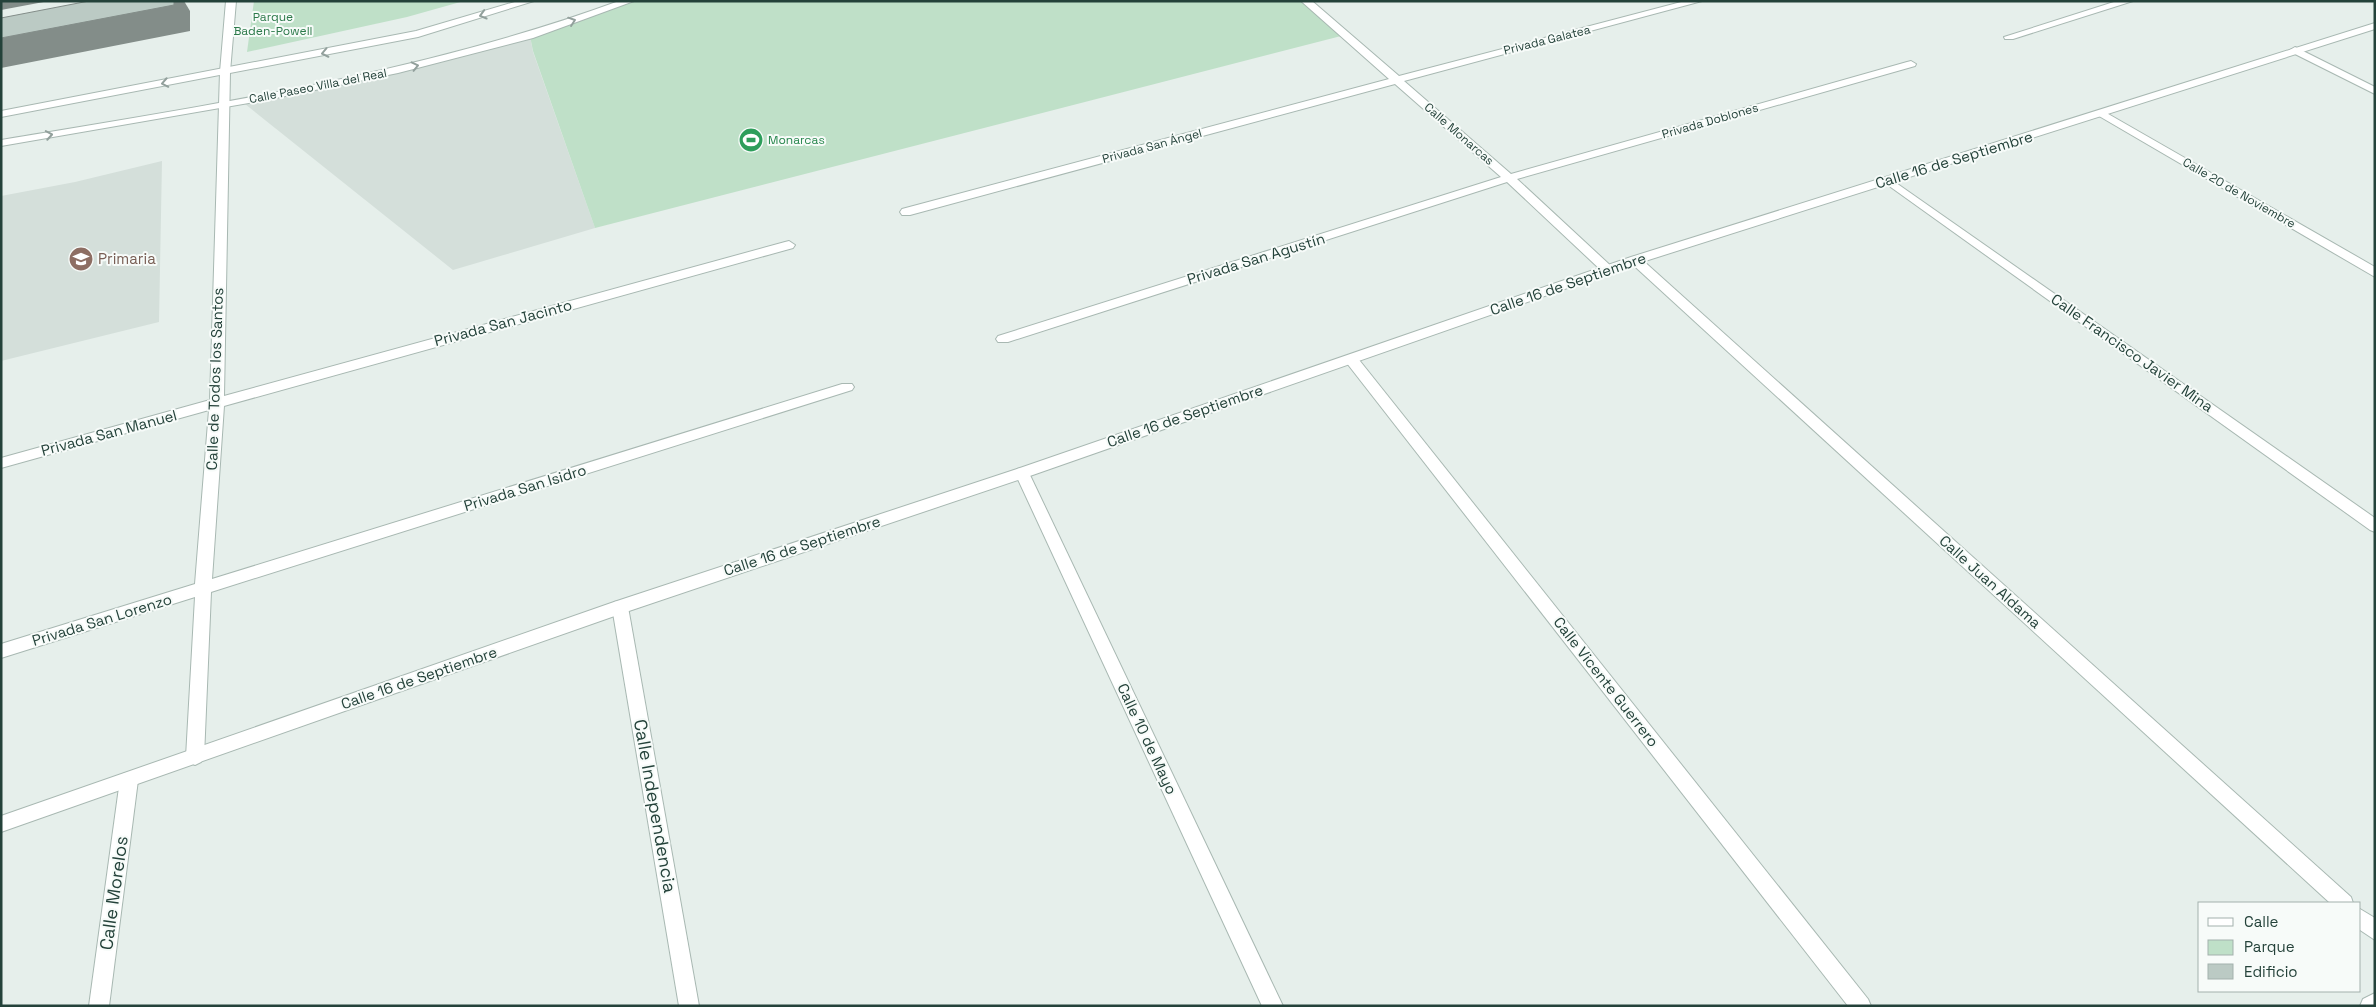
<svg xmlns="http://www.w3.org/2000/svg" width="2376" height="1007" font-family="'Space Grotesk',sans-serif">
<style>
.built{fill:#d4dfda}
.green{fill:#bfe0c8}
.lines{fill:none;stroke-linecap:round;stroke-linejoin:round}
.minor-casing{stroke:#a8b8b2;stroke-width:2}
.tertiary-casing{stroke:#a8b8b2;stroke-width:2}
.minor{fill:#fff;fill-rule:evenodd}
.tertiary{fill:#fff;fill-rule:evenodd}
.shaded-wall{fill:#838d89}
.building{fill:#bbcac4;stroke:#838d89}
.oneway{stroke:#92a09c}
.labels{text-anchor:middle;stroke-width:4;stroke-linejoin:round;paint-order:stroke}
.far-park-label{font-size:12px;fill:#2d7a4b;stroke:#f7fbf9}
.far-street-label{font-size:12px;fill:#24423a;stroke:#f7fbf9}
.far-leisure-label{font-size:12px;fill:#27864d;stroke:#f7fbf9;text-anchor:start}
.street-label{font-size:15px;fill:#24423a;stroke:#f7fbf9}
.education-label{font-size:15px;fill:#785e54;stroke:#f7fbf9;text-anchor:start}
.near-street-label{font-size:18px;fill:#24423a;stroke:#f7fbf9}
</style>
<rect width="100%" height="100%" fill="#e6efeb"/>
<g class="built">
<path d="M530 36 533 52 595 228 453 270 240 100 434 62Z"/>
<path d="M162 161 159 322 1 361V196L75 182Z"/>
</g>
<g class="green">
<path d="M254 1H464L407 17 247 52Z"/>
<path d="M629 1H1305L1345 35 595 228 533 51 530 36Z"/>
</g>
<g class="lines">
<defs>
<g id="minor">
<path d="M226 1H236L230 72 224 396 785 242 789 241 795 245 793 248 224 406 212 579 842 384H852L854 387 852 390 211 592 204 757 201 762 195 765 189 762 186 757 195 597 1 658V644L195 584 209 410 1 468V458L210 400 220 72Z"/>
<path d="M1301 1H1312L1399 76 1685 1H1702L1404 81 1511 174 1907 62 1911 61 1916 64 1915 66 1517 179 1612 267 1614 270 1612 273H1604L1507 182 1008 342H998L996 339 998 336 1501 177 1395 84 910 215H902L900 212 902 209 1389 79Z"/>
<path d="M2117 1H2133L2013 39H2005L2004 37Z"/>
<path d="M2295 47 2375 87V94L2291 52 2290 50Z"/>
<path d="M2103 111 2375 267V277L2099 116 2098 114Z"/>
<path d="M1889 178 2375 518V532L2370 530 1885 183 1883 181Z"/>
<path d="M1635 256 1639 257 2351 897 2353 903H2330L1631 263 1629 260Z"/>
<path d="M1351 354 1356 356 1868 999 1871 1006H1848L1346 362 1344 359Z"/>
<path d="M1022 468 1027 469 1029 473 1283 1006H1262L1015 473 1017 469Z"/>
<path d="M620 601 626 602 628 607 699 1006H679L612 607 614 602Z"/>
<path d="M129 772 135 774 138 780 109 1006H89L120 780 123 774Z"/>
<path d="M2360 909 2375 918V940L2360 930Z"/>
<path d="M2375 993V1006H2360L2363 999Z"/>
</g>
<g id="tertiary">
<path d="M518 1H534L418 37 1 117V111L416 31Z"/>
<path d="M619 1H634L533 38 398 73 266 100 1 146V140C210 105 420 74 619 1Z"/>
<path d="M2375 23V29L1639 263 1027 477 626 612 1 832V816L614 602 1017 469 1631 257Z"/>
</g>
</defs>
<use href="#minor" class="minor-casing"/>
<use href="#tertiary" class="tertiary-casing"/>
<use href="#minor" class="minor"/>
<use href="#tertiary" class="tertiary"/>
</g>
<g class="shaded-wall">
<path d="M1 1H49L1 10Z"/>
<path d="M174 1H184L190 11V31L1 68V38Z"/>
</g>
<path class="building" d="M89 1H174V5L1 38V18Z"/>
<defs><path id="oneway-chevron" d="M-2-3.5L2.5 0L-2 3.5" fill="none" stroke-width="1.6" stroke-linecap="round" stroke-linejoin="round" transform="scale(1.25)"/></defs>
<g class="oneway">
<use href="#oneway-chevron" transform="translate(483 15) rotate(164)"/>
<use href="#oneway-chevron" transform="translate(572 21) rotate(-19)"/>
<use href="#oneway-chevron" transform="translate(325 53) rotate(168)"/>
<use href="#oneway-chevron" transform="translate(415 66) rotate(-13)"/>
<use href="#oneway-chevron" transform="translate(165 83) rotate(169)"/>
<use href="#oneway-chevron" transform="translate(49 135) rotate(-10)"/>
</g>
<defs>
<symbol id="stadium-disc" viewBox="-11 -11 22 22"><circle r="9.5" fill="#2e9e5b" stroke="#f7fbf9"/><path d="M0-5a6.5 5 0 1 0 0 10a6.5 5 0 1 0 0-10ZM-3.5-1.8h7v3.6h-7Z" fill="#fff"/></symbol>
<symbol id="school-disc" viewBox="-11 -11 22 22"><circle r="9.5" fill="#8d6e63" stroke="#f7fbf9"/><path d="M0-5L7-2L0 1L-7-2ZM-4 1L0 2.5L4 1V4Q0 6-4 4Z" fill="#fff"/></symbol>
</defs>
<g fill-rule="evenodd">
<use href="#stadium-disc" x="737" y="126" width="28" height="28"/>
<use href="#school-disc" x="67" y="245" width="28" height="28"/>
</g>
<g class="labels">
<g class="far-park-label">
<text x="273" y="21">Parque<tspan x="273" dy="14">Baden-Powell</tspan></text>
</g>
<g class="far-street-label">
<text transform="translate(1547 40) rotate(-14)" y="4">Privada Galatea</text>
<text transform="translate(318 86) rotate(-11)" y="4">Calle Paseo Villa del Real</text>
<text transform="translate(1710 121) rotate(-16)" y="4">Privada Doblones</text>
<text transform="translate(1459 134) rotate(41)" y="4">Calle Monarcas</text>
<text transform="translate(1152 146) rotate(-15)" y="4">Privada San Ángel</text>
<text transform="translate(2239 193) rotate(30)" y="4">Calle 20 de Noviembre</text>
</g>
<g class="far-leisure-label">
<text x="768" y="144">Monarcas</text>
</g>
<g class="street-label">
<text transform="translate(1954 160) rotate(-17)" y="5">Calle 16 de Septiembre</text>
<text transform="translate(1256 259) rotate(-17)" y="5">Privada San Agustín</text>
<text transform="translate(1568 284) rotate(-19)" y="5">Calle 16 de Septiembre</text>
<text transform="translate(503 323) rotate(-15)" y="5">Privada San Jacinto</text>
<text transform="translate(2132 353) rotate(35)" y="5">Calle Francisco Javier Mina</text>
<text transform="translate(215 379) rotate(-88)" y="5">Calle de Todos los Santos</text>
<text transform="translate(1185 416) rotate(-19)" y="5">Calle 16 de Septiembre</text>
<text transform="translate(109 433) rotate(-15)" y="5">Privada San Manuel</text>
<text transform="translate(525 488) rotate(-17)" y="5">Privada San Isidro</text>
<text transform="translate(802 546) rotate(-18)" y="5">Calle 16 de Septiembre</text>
<text transform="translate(1990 582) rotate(42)" y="5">Calle Juan Aldama</text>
<text transform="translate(102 620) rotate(-17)" y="5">Privada San Lorenzo</text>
<text transform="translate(419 678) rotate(-19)" y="5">Calle 16 de Septiembre</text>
<text transform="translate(1606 682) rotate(52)" y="5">Calle Vicente Guerrero</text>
<text transform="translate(1147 739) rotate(65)" y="5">Calle 10 de Mayo</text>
</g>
<g class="education-label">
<text x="98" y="264">Primaria</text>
</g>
<g class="near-street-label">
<text transform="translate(655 806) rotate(80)" y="6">Calle Independencia</text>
<text transform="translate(114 893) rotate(-82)" y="6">Calle Morelos</text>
</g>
</g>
<rect width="2376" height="1007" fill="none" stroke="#24423a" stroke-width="5"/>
<rect x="2198" y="902" width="162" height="90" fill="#f7fbf9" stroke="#a3b1ad"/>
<rect x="2208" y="918" width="25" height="8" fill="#ffffff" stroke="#a3b1ad"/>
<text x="2244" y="927" font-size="15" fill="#24423a">Calle</text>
<rect x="2208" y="940" width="25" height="15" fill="#bfe0c8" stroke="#a3b1ad"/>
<text x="2244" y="952" font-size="15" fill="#24423a">Parque</text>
<rect x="2208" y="964" width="25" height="15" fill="#bbcac4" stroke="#a3b1ad"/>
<text x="2244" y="977" font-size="15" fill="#24423a">Edificio</text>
</svg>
